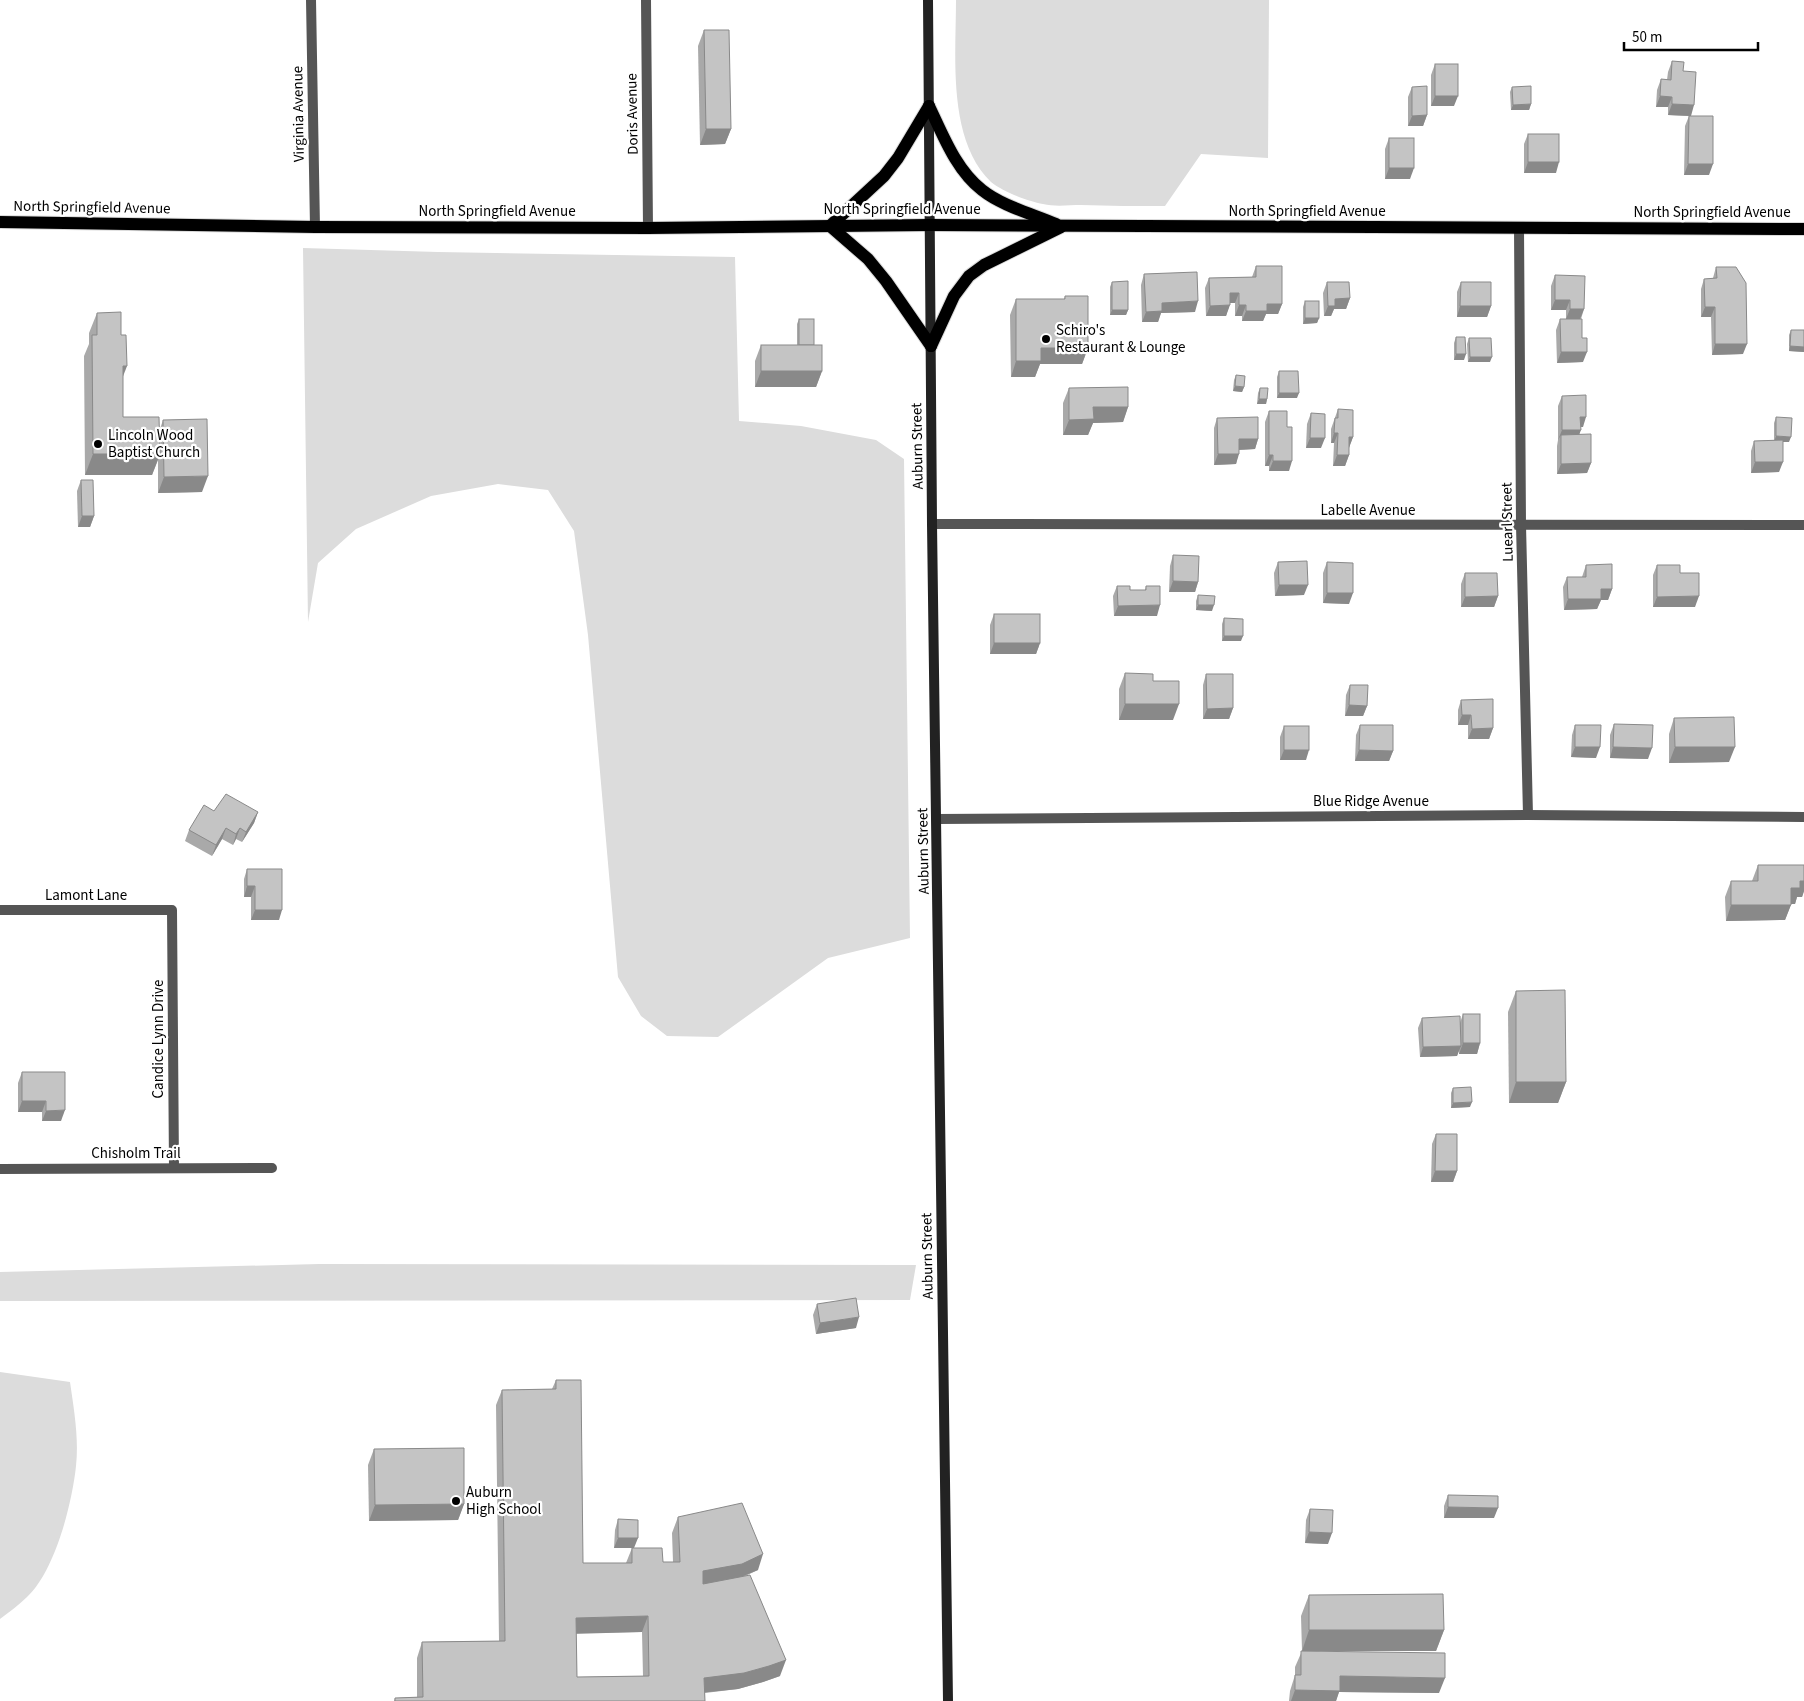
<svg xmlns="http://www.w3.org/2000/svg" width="1804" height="1701" font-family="'Source Sans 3',sans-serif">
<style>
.green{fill:#dcdcdc}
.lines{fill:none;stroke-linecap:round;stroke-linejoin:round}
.primary-casing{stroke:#dbdbdb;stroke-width:14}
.street{stroke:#555;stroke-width:10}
.secondary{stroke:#222;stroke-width:10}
.primary{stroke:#000;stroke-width:12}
.wall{fill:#a9a9a9;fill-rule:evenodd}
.shaded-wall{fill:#898989}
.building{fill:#c4c4c4;stroke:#898989;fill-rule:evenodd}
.poi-dot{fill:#000;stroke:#fff;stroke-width:2}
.labels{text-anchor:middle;stroke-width:4.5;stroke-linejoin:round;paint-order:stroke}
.street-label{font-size:15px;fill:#000;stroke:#fff}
.poi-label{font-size:15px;fill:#000;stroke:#fff;text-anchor:start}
</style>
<rect width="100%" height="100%" fill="#fff"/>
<g class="green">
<path d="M956 0H1269L1268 158 1201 154 1165 206C1137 206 1109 206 1081 205 1069 205 1055 207 1043 204 1028 201 1003 192 991 182 947 139 956 56 956 0Z"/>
<path d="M303 248 438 252 735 257 739 421 801 426 876 440 904 459 910 938 828 958 718 1037 667 1036 641 1016 618 977 588 635 574 531 548 490 498 484 431 496 356 529 318 563 308 622Z"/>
<path d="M319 1264 916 1265 910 1300 0 1301V1272Z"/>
<path d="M0 1372 70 1382C74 1410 79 1438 76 1466 72 1504 55 1571 27 1597 19 1605 9 1612 0 1619Z"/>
</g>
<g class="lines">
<defs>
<g id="primary">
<path d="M929 106 898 158 884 176 830 226 868 259 886 281 931 346"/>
<path d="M929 106C943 135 956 170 982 190 1002 206 1033 214 1056 224"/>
<path d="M0 222 315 227 648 228 930 225 1804 229"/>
<path d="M931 346 954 296 969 276 984 265 1061 227"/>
</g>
</defs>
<use href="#primary" class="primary-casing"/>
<g class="street">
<path d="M311 0 315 227"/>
<path d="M646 0 648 228"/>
<path d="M1519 228 1521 525 1528 815"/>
<path d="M932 524 1804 525"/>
<path d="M937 819 1528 815 1804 817"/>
<path d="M0 910H172L174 1168"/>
<path d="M0 1169 272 1168"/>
</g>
<path class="secondary" d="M928 0 932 524 948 1701"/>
<use href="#primary" class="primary"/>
</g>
<g class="wall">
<path d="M704 30 731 129 725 144 700 145 698 46Z"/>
<path d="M1672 61 1683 71 1691 116 1709 175H1684L1685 126 1689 116 1668 115V107H1656L1657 90 1661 79 1667 80 1668 72Z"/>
<path d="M1435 64 1454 106H1431V75Z"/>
<path d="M1412 87 1427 115 1423 126H1408V97Z"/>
<path d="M1512 87 1531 104 1529 110H1511L1510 92Z"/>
<path d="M1528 134 1556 173H1524V144Z"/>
<path d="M1389 138 1410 179H1385V149Z"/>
<path d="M1256 266 1282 304 1278 314H1266L1263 321H1242V316H1235V303H1230L1226 316H1206L1205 288 1209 278 1252 277Z"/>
<path d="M1716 267 1743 354 1712 355 1711 317H1701V289L1704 279 1713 278Z"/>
<path d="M1144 274 1195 312 1161 313 1158 322H1142L1141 285Z"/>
<path d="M1555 275 1584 309 1581 319 1583 362 1557 363 1556 330 1560 319H1566V310H1551V286Z"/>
<path d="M1112 282 1128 310 1126 315H1110V287Z"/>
<path d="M1327 282 1350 298 1346 309H1334L1331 316H1324L1323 293Z"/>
<path d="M1461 282 1491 306 1487 317H1457V292Z"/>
<path d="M1065 296 1088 348 1082 364H1040L1035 377H1011L1010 315 1016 299H1064Z"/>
<path d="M1305 301 1319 318 1317 323 1303 324V307Z"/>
<path d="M97 313 121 335 123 377V417L160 429 163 420 202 492 158 493V460L152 475H85L84 356 89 344V333Z"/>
<path d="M799 319 814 345 822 371 816 387H755V361L761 345H797V324Z"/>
<path d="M1791 330H1804V352L1789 351V335Z"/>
<path d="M1456 337 1464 360H1454V343Z"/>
<path d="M1469 338 1490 362H1468L1467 344Z"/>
<path d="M1279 371 1297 398H1277V377Z"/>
<path d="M1236 375 1244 387 1242 392 1233 391 1234 380Z"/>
<path d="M1069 388 1128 407 1123 422 1093 423 1088 435H1063V403Z"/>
<path d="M1260 388 1267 399 1266 404H1257L1258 393Z"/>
<path d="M1562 396 1583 427H1581L1579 435 1591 463 1587 473 1557 474V446L1558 440V406Z"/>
<path d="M1338 409 1353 437 1349 447V455L1345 466H1333L1334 443H1331V429Z"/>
<path d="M1269 411 1287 427 1289 471H1269V466H1265V422Z"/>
<path d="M1311 413 1321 448H1306L1307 424Z"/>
<path d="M1776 417 1789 442H1783L1779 472 1751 473V451L1754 441 1774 440V423Z"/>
<path d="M1217 418 1258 439 1255 449 1239 450 1236 464 1214 465V428Z"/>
<path d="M81 480 94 516 90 527H78L77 491Z"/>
<path d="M1173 555 1198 582 1195 592H1169L1170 566Z"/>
<path d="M1278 562 1304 595 1275 596 1274 573Z"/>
<path d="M1327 562 1349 604 1323 603V573Z"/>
<path d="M1586 565 1612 589 1608 600H1601L1597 609 1564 610 1563 587 1567 577H1582Z"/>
<path d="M1657 565 1680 573 1695 607H1653V575Z"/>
<path d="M1465 573 1498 596 1494 607H1461V584Z"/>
<path d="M1117 586 1130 590H1145L1146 586 1157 616H1114L1113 596Z"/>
<path d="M1198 595 1212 611 1196 610V601Z"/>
<path d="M994 614 1040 643 1036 654H990V625Z"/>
<path d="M1224 618 1241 641H1222V624Z"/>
<path d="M1125 673 1153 681 1173 720H1119V689Z"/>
<path d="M1206 674 1233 708 1229 719H1203V685Z"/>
<path d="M1350 685 1367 706 1363 716H1345L1346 695Z"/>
<path d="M1461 700 1493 728 1489 739H1468V725H1458V710Z"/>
<path d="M1674 718 1729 762 1669 763V734Z"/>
<path d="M1614 724 1648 759 1610 758V735Z"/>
<path d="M1360 725 1393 751 1389 761H1355L1356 735Z"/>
<path d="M1575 725 1596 758 1571 757 1572 735Z"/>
<path d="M1284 726 1306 760H1280V737Z"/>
<path d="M214 811 258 812 254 823 242 842 236 839 233 845 222 839 212 856 185 841 189 830Z"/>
<path d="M1758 865H1804V891L1802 897H1797L1795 904H1791L1785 920 1726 921 1725 897 1731 881H1752Z"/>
<path d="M247 869 279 920H251V897H244V879Z"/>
<path d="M1516 991 1566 1082 1558 1103H1509L1508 1012Z"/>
<path d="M1463 1014 1480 1043 1477 1054H1459V1049L1457 1056 1420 1057 1418 1028 1422 1018 1460 1023Z"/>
<path d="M22 1072 61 1121H42V1112H18V1083Z"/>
<path d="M1453 1088 1470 1107 1451 1108V1093Z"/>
<path d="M1436 1134 1457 1171 1453 1182H1431L1432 1144Z"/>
<path d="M817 1304 856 1328 816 1334 813 1315Z"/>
<path d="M556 1380 583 1563H626L632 1548H614L615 1530 618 1519 634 1548 663 1562H673L672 1533 678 1517 758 1570 743 1577 780 1676 763 1682 738 1689 705 1693V1701H394L395 1698 417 1697V1658L422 1642 499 1641 496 1405 502 1390 552 1389ZM642 1632 643 1676 577 1677 576 1633Z"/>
<path d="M374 1449 464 1504 458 1520 369 1521 368 1465Z"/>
<path d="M1448 1495 1494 1518H1444V1506Z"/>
<path d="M1310 1509 1328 1544 1305 1543 1306 1520Z"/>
<path d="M1309 1595 1444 1630 1436 1651H1318L1439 1693 1339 1692 1336 1701H1289L1290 1691 1295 1675V1667L1302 1651 1301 1616Z"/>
</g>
<g class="shaded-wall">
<path d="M1435 96H1458L1454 106H1431Z"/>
<path d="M1660 96 1672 97 1668 107H1656Z"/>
<path d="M1531 104 1529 110H1511L1513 105Z"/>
<path d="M1672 104 1694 105 1691 116 1668 115Z"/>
<path d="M1427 115 1423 126H1408L1412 116Z"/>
<path d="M706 129H731L725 144 700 145Z"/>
<path d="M1528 162H1559L1556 173H1524Z"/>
<path d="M1688 164H1713L1709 175H1684Z"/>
<path d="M1389 168H1414L1410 179H1385Z"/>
<path d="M1230 293H1239L1235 303H1226Z"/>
<path d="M1350 298 1346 309H1334L1331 316H1324L1328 306 1335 299Z"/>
<path d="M1555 300H1570L1566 310H1551Z"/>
<path d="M1198 301 1195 312 1161 313 1158 322H1142L1146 312 1162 303Z"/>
<path d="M1267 304H1282L1278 314H1266L1263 321H1242L1246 311Z"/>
<path d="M1230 305 1226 316H1206L1210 306Z"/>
<path d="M1239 305H1246L1242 316H1235Z"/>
<path d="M1460 306H1491L1487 317H1457Z"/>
<path d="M1705 307H1715L1711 317H1701Z"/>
<path d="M1570 309H1584L1580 319H1566Z"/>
<path d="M1112 310H1128L1126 315H1110Z"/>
<path d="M1305 318H1319L1317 323 1303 324Z"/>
<path d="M1715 344H1747L1743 354 1712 355Z"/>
<path d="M1790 346 1804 347V352L1789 351Z"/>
<path d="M1041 348H1088L1082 364H1040L1035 377H1011L1016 361Z"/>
<path d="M1561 352H1587L1583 362 1557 363Z"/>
<path d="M1456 354H1466L1464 360H1454Z"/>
<path d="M1470 357H1492L1490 362H1468Z"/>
<path d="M123 366H127L119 387Z"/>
<path d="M761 371H822L816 387H755Z"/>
<path d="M1235 386 1244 387 1242 392 1233 391Z"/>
<path d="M1279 393H1299L1297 398H1277Z"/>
<path d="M1259 399H1267L1266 404H1257Z"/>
<path d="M1093 407H1128L1123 422 1093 423 1088 435H1063L1069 420Z"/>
<path d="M1580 417H1586L1583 427H1577Z"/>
<path d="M1562 430H1581L1577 440 1561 435 1558 440Z"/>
<path d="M1334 433H1338L1334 443H1331Z"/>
<path d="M1776 436 1791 437 1789 442H1774Z"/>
<path d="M1349 437H1353L1349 448Z"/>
<path d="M1310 438H1325L1321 448H1306Z"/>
<path d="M1239 439H1258L1255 449 1236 450Z"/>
<path d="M93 454H160L152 475H85Z"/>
<path d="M1218 454H1239L1236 464 1214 465Z"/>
<path d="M1269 455H1273L1269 466H1265Z"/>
<path d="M1337 455H1349L1345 466H1333Z"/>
<path d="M1273 461H1292L1289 471H1269Z"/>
<path d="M1755 462H1783L1779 472 1751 473Z"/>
<path d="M1591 463 1587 473 1557 474 1561 464Z"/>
<path d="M208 476 202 492 158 493 164 477Z"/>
<path d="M82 516H94L90 527H78Z"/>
<path d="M1173 581 1198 582 1195 592H1169Z"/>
<path d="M1279 585H1308L1304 595 1275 596Z"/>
<path d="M1601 589H1612L1608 600H1601L1597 609 1564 610 1568 599Z"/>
<path d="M1327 593H1353L1349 604 1323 603Z"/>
<path d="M1498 596 1494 607H1461L1465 597Z"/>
<path d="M1699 596 1695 607H1653L1657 597Z"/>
<path d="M1160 605 1157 616H1114L1118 606Z"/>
<path d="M1198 605H1214L1212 611 1196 610Z"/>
<path d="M1224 636H1243L1241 641H1222Z"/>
<path d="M994 643H1040L1036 654H990Z"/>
<path d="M1125 704H1179L1173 720H1119Z"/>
<path d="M1349 705 1367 706 1363 716H1345Z"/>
<path d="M1233 708 1229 719H1203L1207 709Z"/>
<path d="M1462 715H1471L1468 725H1458Z"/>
<path d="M1493 728 1489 739H1468L1472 729Z"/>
<path d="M1575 747H1600L1596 758 1571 757Z"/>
<path d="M1613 747 1652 748 1648 759 1610 758Z"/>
<path d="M1675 747H1735L1729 762 1669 763Z"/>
<path d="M1284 750H1309L1306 760H1280Z"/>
<path d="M1359 750 1393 751 1389 761H1355Z"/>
<path d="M258 812 254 823 242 842 246 832Z"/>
<path d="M226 828 222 839 212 856 216 845Z"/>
<path d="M240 828 236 839 233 845 236 834Z"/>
<path d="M1800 881H1804V891L1802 897H1797L1795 904H1785L1791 888Z"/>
<path d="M247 886H255L251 897H244Z"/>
<path d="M1731 905H1791L1785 920 1726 921Z"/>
<path d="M255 910H282L279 920H251Z"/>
<path d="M1463 1043H1480L1477 1054H1459Z"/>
<path d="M1461 1046 1457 1056 1420 1057 1423 1047Z"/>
<path d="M1516 1082H1566L1558 1103H1509Z"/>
<path d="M22 1101H46L42 1112H18Z"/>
<path d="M1472 1102 1470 1107 1451 1108 1453 1103Z"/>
<path d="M65 1110 61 1121H42L46 1111Z"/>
<path d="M1435 1171H1457L1453 1182H1431Z"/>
<path d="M859 1317 856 1328 816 1334 820 1323Z"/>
<path d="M464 1504 458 1520 369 1521 375 1505Z"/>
<path d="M1448 1507 1498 1508 1494 1518H1444Z"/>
<path d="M1309 1532 1332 1533 1328 1544 1305 1543Z"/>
<path d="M618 1538H638L634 1548H614Z"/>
<path d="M763 1554 758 1570 736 1579 698 1587 703 1571Z"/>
<path d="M648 1616 642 1632 570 1634 576 1618Z"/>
<path d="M1309 1630H1444L1436 1651H1302Z"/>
<path d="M786 1660 780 1676 763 1682 738 1689 699 1693 704 1678Z"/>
<path d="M1340 1676 1445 1678 1439 1693 1339 1692 1336 1701H1291L1295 1690Z"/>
</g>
<g class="building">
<path d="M704 30H729L731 129H706Z"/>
<path d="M1672 61 1684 62 1683 71 1696 72 1694 105 1672 104V97L1660 96 1661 79 1671 80Z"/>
<rect x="1435" y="64" width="23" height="32"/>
<path d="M1427 86V115L1412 116V87Z"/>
<path d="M1531 86V104L1513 105 1512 87Z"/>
<path d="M1689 116H1713V164H1688Z"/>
<rect x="1528" y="134" width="31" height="28"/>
<rect x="1389" y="138" width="25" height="30"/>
<path d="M1256 266H1282V304H1267V311H1246V305H1239V293H1230V305L1210 306 1209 278 1256 277Z"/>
<path d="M1716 267H1736L1746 283 1747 344H1715V307H1705L1704 279 1717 278Z"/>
<path d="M1197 272 1198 301 1162 303V311L1146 312 1144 274Z"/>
<path d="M1555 275 1585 276 1584 309H1570V300H1555Z"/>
<path d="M1128 281V310H1112V282Z"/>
<path d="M1327 282H1349L1350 298 1335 299V306H1328Z"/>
<path d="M1461 282H1491V306H1460Z"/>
<path d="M1065 296H1088V348H1041V361H1016V299H1065Z"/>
<rect x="1305" y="301" width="14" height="17"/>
<path d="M121 312V335H126L127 366H123V417H159L160 454H93L92 335H97V313Z"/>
<rect x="799" y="319" width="15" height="26"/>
<path d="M1560 319H1582V338H1587V352H1561Z"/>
<path d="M1791 330H1804V347L1790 346Z"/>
<path d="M1456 337H1465L1466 354H1456Z"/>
<path d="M1469 338H1491L1492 357H1470Z"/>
<rect x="761" y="345" width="61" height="26"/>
<path d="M1279 371H1298L1299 393H1279Z"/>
<path d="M1236 375 1245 376 1244 387 1235 386Z"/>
<path d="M1128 387V407H1093L1094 419 1069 420V388Z"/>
<path d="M1260 388H1268L1267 399H1259Z"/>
<path d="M1586 395V417H1580L1581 430H1562V396Z"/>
<path d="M1338 409 1353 410V437H1349V455H1337L1338 433H1334L1335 418H1338Z"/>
<path d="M1269 411H1287V427H1292V461H1273V455H1269Z"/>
<path d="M1311 413 1325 414V438H1310Z"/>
<path d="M1258 417V439H1239V454H1218L1217 418Z"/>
<path d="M1776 417 1792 418 1791 437 1776 436Z"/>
<path d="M207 419 208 476 164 477 163 420Z"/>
<path d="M1591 434V463L1561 464V435Z"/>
<path d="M1783 440V462H1755L1754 441Z"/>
<path d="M81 480H93L94 516H82Z"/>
<path d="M1173 555 1199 556 1198 582 1173 581Z"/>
<path d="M1307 561 1308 585H1279L1278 562Z"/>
<path d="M1327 562 1353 563V593H1327Z"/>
<path d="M1612 564V589H1601V599H1568L1567 577H1586V565Z"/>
<path d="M1657 565H1680V573H1699V596L1657 597Z"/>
<path d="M1465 573H1497L1498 596 1465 597Z"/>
<path d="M1117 586H1130V590H1146V586H1160V605L1118 606Z"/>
<path d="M1198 595 1215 596 1214 605H1198Z"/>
<rect x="994" y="614" width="46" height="29"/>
<path d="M1224 618 1243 619V636H1224Z"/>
<path d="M1125 673 1153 674V681H1179V704H1125Z"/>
<path d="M1206 674H1233V708L1207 709Z"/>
<path d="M1350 685H1368L1367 706 1349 705Z"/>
<path d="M1493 699V728L1472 729 1471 715H1462L1461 700Z"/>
<path d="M1734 717 1735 747H1675L1674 718Z"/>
<path d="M1614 724 1653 725 1652 748 1613 747Z"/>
<path d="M1360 725H1393V751L1359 750Z"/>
<path d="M1575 725H1601L1600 747H1575Z"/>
<rect x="1284" y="726" width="25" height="24"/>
<path d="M226 794 258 812 246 832 240 828 236 834 226 828 216 845 189 830 204 805 214 811Z"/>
<path d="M1758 865H1804V881H1800V888H1791V905H1731V881H1758Z"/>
<path d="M247 869H282V910H255V886H247Z"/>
<path d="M1565 990 1566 1082H1516V991Z"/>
<rect x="1463" y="1014" width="17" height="29"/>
<path d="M1460 1016 1461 1046 1423 1047 1422 1018Z"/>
<path d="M22 1072H65V1110L46 1111V1101H22Z"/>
<path d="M1471 1087 1472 1102 1453 1103V1088Z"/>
<path d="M1436 1134H1457V1171H1435Z"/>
<path d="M856 1298 859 1317 820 1323 817 1304Z"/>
<path d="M556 1380H581L583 1563H632V1548H662L663 1562H680L678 1517 742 1503 763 1554 742 1564 703 1571V1584L750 1575 786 1660 769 1666 744 1673 704 1678 705 1701H395V1698L423 1697 422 1642 505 1641 502 1390 556 1389ZM648 1616 649 1676 577 1677 576 1618Z"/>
<path d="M464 1448V1504L375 1505 374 1449Z"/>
<path d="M1448 1495 1498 1496V1508L1448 1507Z"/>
<path d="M1310 1509 1333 1510 1332 1533 1309 1532Z"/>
<path d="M618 1519 638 1520V1538H618Z"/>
<path d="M1443 1594 1444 1630H1309V1595Z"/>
<path d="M1301 1651 1445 1653V1678L1340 1676V1691L1295 1690V1675H1301Z"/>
</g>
<g class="poi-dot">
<circle cx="1046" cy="339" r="5"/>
<circle cx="98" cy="444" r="5"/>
<circle cx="456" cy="1501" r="5"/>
</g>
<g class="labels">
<g class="street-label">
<text transform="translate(298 114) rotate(-91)" y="5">Virginia Avenue</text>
<text transform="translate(632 114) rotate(-91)" y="5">Doris Avenue</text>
<text transform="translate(92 207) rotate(1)" y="5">North Springfield Avenue</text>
<text x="902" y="214">North Springfield Avenue</text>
<text x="497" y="216">North Springfield Avenue</text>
<text x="1307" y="216">North Springfield Avenue</text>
<text x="1712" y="217">North Springfield Avenue</text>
<text transform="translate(917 446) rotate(-91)" y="5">Auburn Street</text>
<text x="1368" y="515">Labelle Avenue</text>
<text transform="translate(1507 522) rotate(-91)" y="5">Luearl Street</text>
<text x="1371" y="806">Blue Ridge Avenue</text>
<text transform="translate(923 851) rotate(-91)" y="5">Auburn Street</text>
<text x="86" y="900">Lamont Lane</text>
<text transform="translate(158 1039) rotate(-90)" y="5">Candice Lynn Drive</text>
<text x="136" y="1158">Chisholm Trail</text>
<text transform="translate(927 1256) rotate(-91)" y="5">Auburn Street</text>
</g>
<g class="poi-label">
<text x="1056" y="335">Schiro's<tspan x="1056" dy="17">Restaurant &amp; Lounge</tspan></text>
<text x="108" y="440">Lincoln Wood<tspan x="108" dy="17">Baptist Church</tspan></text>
<text x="466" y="1497">Auburn<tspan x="466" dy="17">High School</tspan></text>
</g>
</g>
<path d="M1624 42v8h134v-8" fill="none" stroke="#000000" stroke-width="2.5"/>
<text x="1632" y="42" font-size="15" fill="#000000" stroke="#ffffff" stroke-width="4" paint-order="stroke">50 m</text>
</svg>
